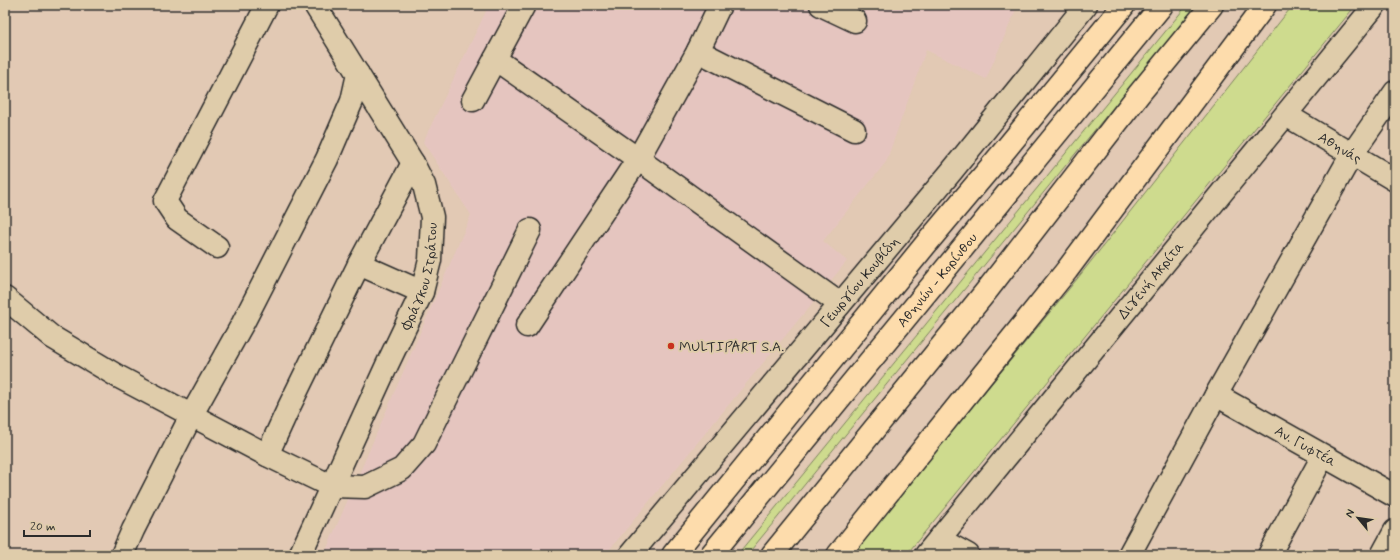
<svg xmlns="http://www.w3.org/2000/svg" width="1400" height="560" font-family="Mynerve,sans-serif">
<style>
.built{fill:#e5c5bf}
.green{fill:#cedb8e;stroke:#7c835c}
.lines{fill:none;stroke-linecap:round;stroke-linejoin:round}
.minor-casing{stroke:#2b2b2b;stroke-width:25}
.highway-casing{stroke:#2b2b2b;stroke-width:25}
.minor{stroke:#dfccaa;stroke-width:22}
.highway{stroke:#fddcac;stroke-width:22}
.poi-dot{fill:#c8321e;stroke:#dfccaa;stroke-width:1.5}
.labels{text-anchor:middle;stroke-width:4;stroke-linejoin:round;paint-order:stroke}
.street-label{font-size:14px;fill:#2b2b2b;stroke:#dfccaa}
.poi-label{font-size:14px;fill:#2b2b2b;stroke:#dfccaa;text-anchor:start}
</style>
<rect width="100%" height="100%" fill="#e2c9b4"/>
<filter id="ink" filterUnits="userSpaceOnUse"><feTurbulence type="fractalNoise" baseFrequency=".025" numOctaves="2"/><feDisplacementMap in="SourceGraphic" scale="8" xChannelSelector="R" yChannelSelector="G"/><feConvolveMatrix kernelMatrix="1 2 1 2 8 2 1 2 1" color-interpolation-filters="sRGB"/></filter>
<g filter="url(#ink)">
<path class="built" d="M489 5H1018L986 79 926 50 886 162 823 241 847 261 605 555H324L471 215 423 142Z"/>
<g class="green">
<path d="M1187 5H1197L747 555H737Z"/>
<path d="M1293 5H1356L906 555H851L1077 279Z"/>
</g>
<g class="lines">
<defs>
<g id="minor">
<path d="M821 5 855 21"/>
<path d="M698 51 854 130"/>
<path d="M495 59 638 159 840 304"/>
<path d="M473 100 524 5"/>
<path id="s1" d="M1286 115 1395 180"/>
<path d="M217 247 177 219 165 201 267 5"/>
<path d="M359 264 422 292"/>
<path d="M5 298 52 337 119 377 267 455 331 486 365 487 402 469 424 444 530 230"/>
<path d="M527 326 638 159 698 51 720 5"/>
<path id="s2" d="M1216 395 1395 496"/>
<path d="M267 455 289 407 359 264 413 163"/>
<path d="M939 539 968 555"/>
<path d="M122 555 133 530 191 416 243 323 327 159 352 101 358 74"/>
<path id="s3" d="M300 555 387 365 422 292 430 260 432 217 424 185 413 163 315 5"/>
<path id="s4" d="M630 555 951 172 1086 5"/>
<path id="s5" d="M926 555 1375 5"/>
<path d="M1129 555 1216 395 1352 154 1395 92"/>
<path d="M1269 555 1323 456"/>
<path d="M1382 555 1395 531"/>
</g>
<g id="highway">
<path d="M673 555 926 244 1005 150 1124 5"/>
<path id="s6" d="M711 555 1162 5"/>
<path d="M772 555 988 289 1139 94 1212 5"/>
<path d="M838 555 1067 270 1265 5"/>
</g>
</defs>
<use href="#minor" class="minor-casing"/>
<use href="#highway" class="highway-casing"/>
<use href="#minor" class="minor"/>
<use href="#highway" class="highway"/>
</g>
</g>
<circle class="poi-dot" cx="671" cy="346" r="4"/>
<g class="labels">
<g class="street-label">
<text dy="5" stroke="none"><textPath href="#s1" startOffset="63">Αθηνάς</textPath></text>
<text dy="5" stroke="none"><textPath href="#s3" startOffset="305">Φράγκου Στράτου</textPath></text>
<text dy="5" stroke="none"><textPath href="#s6" startOffset="356">Αθηνών - Κορίνθου</textPath></text>
<text dy="5" stroke="none"><textPath href="#s5" startOffset="355">Διγενή Ακρίτα</textPath></text>
<text dy="5" stroke="none"><textPath href="#s4" startOffset="357">Γεωργίου Κουβίδη</textPath></text>
<text dy="5" stroke="none"><textPath href="#s2" startOffset="103">Αν. Γυφτέα</textPath></text>
</g>
<g class="poi-label">
<text x="679" y="351">MULTIPART S.A.</text>
</g>
</g>
<rect width="1400" height="560" fill="none" stroke="#dfccaa" stroke-width="20"/>
<rect x="10" y="10" width="1380" height="540" fill="none" stroke="#2b2b2b" stroke-width="1.5" filter="url(#ink)"/>
<g transform="translate(1358 518) rotate(299)" stroke="#dfccaa" stroke-width="3" paint-order="stroke">
<path d="M0-3L7 15L0 10L-7 15Z" fill="#2b2b2b"/>
<text y="-6" font-size="11" font-weight="bold" text-anchor="middle" fill="#2b2b2b">N</text>
</g>
<path d="M24 530v6h66v-6" fill="none" stroke="#2b2b2b" stroke-width="2"/>
<text x="30" y="530" font-size="12" fill="#2b2b2b" stroke="#dfccaa" stroke-width="3" paint-order="stroke">20 m</text>
</svg>
